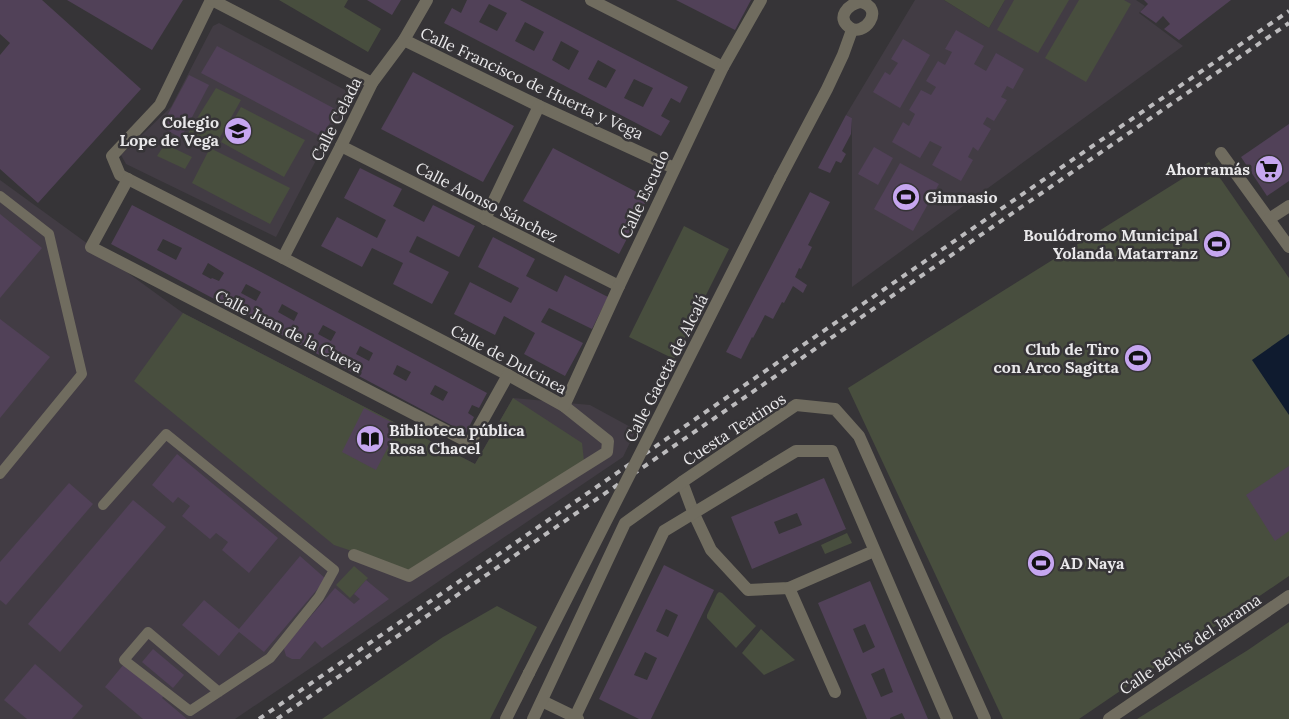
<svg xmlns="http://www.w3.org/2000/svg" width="1289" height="719" font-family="Lora,serif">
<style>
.built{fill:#423c44}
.green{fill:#484e3e}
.water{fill:#0f1b2f}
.building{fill:#514158;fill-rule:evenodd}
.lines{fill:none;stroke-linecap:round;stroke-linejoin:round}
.lane{stroke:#706c5f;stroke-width:10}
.street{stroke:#706c5f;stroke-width:12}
.rail{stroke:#bcbbbd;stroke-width:4;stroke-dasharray:6 6;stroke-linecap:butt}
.street-bridge{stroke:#706c5f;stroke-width:12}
.labels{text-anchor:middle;stroke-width:5;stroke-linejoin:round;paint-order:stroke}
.street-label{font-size:16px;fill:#e9e8ea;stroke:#363437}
.poi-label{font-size:16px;font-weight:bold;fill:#e9e8ea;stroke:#363437;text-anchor:end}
</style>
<rect width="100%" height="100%" fill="#363437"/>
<g class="built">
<path d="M915 0H944L989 28 1005 0H1136L1145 6 1139 13 1183 46 852 287V118L846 115Z"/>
<path d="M219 23 345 90 348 99 276 237 126 164 121 155 171 107 213 26Z"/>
<path d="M0 180 183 313 475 464 513 398 590 405 636 430 623 457 235 719H0Z"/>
</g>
<g class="green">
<path d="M279 0H348L344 7 381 29 368 52Z"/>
<path d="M944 0H1005L989 28Z"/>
<path d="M1014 0H1069L1038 53 997 30Z"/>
<path d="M1079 0H1124L1131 4 1086 82 1045 58Z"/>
<path d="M216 88 241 100 215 146 188 133Z"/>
<path d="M241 107 305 140 284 177 221 142Z"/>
<path d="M165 144 192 157 185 169 157 156Z"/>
<path d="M210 148 290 188 270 224 192 183Z"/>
<path d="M1209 162 1289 278V576L1079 719H1003L848 388Z"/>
<path d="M684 226 729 249 674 359 629 337Z"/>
<path d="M183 313 475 464 513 398 582 443 584 461 408 570 334 545 134 381Z"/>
<path d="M847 533 852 543 825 554 821 545Z"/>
<path d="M354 566 368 578 350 598 336 585Z"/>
<path d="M719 592 722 593 756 626 736 648 707 618V615L717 594Z"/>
<path d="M497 606 537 627 490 719H322L443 637Z"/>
<path d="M1289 622V719H1137L1248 650Z"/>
<path d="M761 629 795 660 764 675 742 653Z"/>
</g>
<path class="water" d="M1289 334V415L1252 360Z"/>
<g class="building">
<path d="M0 0H42L141 89 38 203 0 169V55L10 43 0 34Z"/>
<path d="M67 0H183L152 50Z"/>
<path d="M367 0H401L392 15Z"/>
<path d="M467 0H520L688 87 680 103 671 98 661 116 670 121 661 136 444 23 452 8 461 13ZM489 4 507 13 497 31 479 22ZM525 22 544 32 534 51 515 41ZM561 41 579 51 569 70 552 60ZM598 60 616 70 606 88 588 79ZM634 79 653 88 643 107 624 98Z"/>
<path d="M676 0H751L735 30Z"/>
<path d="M1144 0H1231L1179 40 1164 29 1170 24 1163 16 1156 23 1140 12 1148 4Z"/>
<path d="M956 30 984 46 974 64 986 71 996 53 1024 69 1013 89 1007 86 1001 97 1007 100 994 121 987 117 983 124 991 129 978 151 973 147 968 157 973 160 961 181 932 165 942 147 930 141 920 158 892 142 903 122 909 126 915 114 909 110 921 90 931 95 936 87 926 81 938 61 945 65 952 52 945 49Z"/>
<path d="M903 39 930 55 900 108 873 92 885 72 890 75 898 63 891 59Z"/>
<path d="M217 46 337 110 322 137 201 73Z"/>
<path d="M413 72 514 126 483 182 381 129Z"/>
<path d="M189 75 209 85 181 138 161 127Z"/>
<path d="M846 115 852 118 851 134 842 151 846 154 841 163 836 161 830 173 818 168Z"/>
<path d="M1289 124V181L1267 196 1241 157Z"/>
<path d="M874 147 893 158 878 185 858 174Z"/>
<path d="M553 148 648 198 619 254 523 201Z"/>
<path d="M900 163 939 184 913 231 874 209Z"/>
<path d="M360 168 402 189 393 206 424 222 433 205 475 226 459 257 417 236 409 252 449 272 432 304 393 284 403 263 372 248 362 267 321 246 337 217 377 238 386 220 344 198Z"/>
<path d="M810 192 830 202 808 245 812 247 801 269 799 268 795 277 807 285 803 293 793 286 784 303 782 302 773 319 765 315 753 338 752 337 741 359 726 352Z"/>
<path d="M132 205 263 273 487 393 479 408 472 405 468 413 474 417 466 433 111 244ZM163 239 182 248 176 260 157 250ZM208 263 224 273 219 281 212 278 211 279 202 274ZM246 284 261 292 256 301 241 293ZM282 304 298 313 294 321 278 312ZM323 325 336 332 331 341 318 334ZM360 346 373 353 369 361 356 354ZM397 365 411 372 406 381 393 374ZM435 385 448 392 443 401 430 394Z"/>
<path d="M0 214 42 248 0 298Z"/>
<path d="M493 237 535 259 526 276 557 292 565 275 608 297 592 329 549 308 541 322 583 343 565 376 524 354 535 333 504 316 495 335 454 314 470 282 511 303 519 288 478 267Z"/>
<path d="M0 319 50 357 0 418Z"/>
<path d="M364 408 399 426 376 470 342 452Z"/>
<path d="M177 454 278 538 249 573 222 550 228 542 216 533 210 539 182 516 190 506 178 497 173 503 152 485Z"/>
<path d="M1289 466V531L1275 541 1246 495Z"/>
<path d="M824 478 846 529 752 569 731 517ZM797 513 802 525 779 534 774 522Z"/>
<path d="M69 483 93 504 6 605 0 600V562Z"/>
<path d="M133 500 166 527 60 652 28 624Z"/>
<path d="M300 556 326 579 264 652 239 632 219 656 182 625 204 600 239 629Z"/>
<path d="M664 565 714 590 651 719H639L599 699ZM666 609 678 615 668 637 656 631ZM645 652 657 658 647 680 634 675Z"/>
<path d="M366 580 389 599 322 648 315 641 300 659H292L286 656 284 649 285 646 335 588 354 604 360 599 354 594Z"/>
<path d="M870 581 908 672 928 719H905L902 713 890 718V719H867L818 603ZM865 624 875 647 863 653 853 629ZM884 668 893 692 881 697 871 674Z"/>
<path d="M153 649 184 675 173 688 142 662Z"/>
<path d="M35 664 83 706 72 719H27L4 700Z"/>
<path d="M124 664 164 696 162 698 187 719H143L105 687Z"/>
</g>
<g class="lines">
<g class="lane">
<path d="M0 196 49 234 82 374 0 474"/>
<path d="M103 505 166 434 334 570 319 597 270 658 190 711 124 660 148 632 219 692"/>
</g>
<g class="street">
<path d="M211 0 160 105 112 156 120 175 283 258 508 375 564 406 608 441 607 452 409 576 354 555"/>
<path d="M212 0 372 83"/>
<path d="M591 0 723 67"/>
<path d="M860 2C887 8 863 39 849 27 836 17 848 5 860 2Z"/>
<path d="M404 40 539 106 674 168"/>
<path d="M341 146 619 286"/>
<path d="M1221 153 1289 247"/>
<path d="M780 178 827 89 843 55 852 30"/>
<path d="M128 179 91 247 470 443 508 375"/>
<path d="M485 219 539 106"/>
<path d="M1269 219 1289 206"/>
<path d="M283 258 341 146 372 83 404 40 427 0"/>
<path d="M564 406 619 286 723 67 761 0"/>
<path d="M682 482 694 514 711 550 748 590 789 588 874 551"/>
<path d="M789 588 835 692"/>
<path d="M542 701 575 717 574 719"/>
<path d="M506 719 529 673"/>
<path d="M533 719 625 523 682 482 796 405 835 409 859 436 985 719"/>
<path d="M578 719 575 717 664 531 796 451H832L947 719"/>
<path d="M1109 719 1289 596"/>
</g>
<g class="rail">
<path d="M259 719 1289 11"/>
<path d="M277 719 1289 23"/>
</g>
<path class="street-bridge" d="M529 673 780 178"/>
</g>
<defs>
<symbol id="school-disc" viewBox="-11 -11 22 22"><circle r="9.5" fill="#c6a6f0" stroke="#363437"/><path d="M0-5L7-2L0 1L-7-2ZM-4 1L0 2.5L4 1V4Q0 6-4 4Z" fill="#111"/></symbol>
<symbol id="supermarket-disc" viewBox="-11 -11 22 22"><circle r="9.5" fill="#c6a6f0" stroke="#363437"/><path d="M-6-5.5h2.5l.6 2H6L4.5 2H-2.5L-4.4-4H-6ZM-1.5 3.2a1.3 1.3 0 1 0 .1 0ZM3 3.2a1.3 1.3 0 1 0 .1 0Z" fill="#111"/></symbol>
<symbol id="stadium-disc" viewBox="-11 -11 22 22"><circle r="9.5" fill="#c6a6f0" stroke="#363437"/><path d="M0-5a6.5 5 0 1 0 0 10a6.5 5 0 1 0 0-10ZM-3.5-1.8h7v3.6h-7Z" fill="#111"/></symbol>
<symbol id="library-disc" viewBox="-11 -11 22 22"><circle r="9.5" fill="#c6a6f0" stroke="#363437"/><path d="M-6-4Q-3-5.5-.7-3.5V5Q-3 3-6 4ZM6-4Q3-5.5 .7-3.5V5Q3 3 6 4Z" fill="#111"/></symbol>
</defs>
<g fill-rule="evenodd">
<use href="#school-disc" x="222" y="115" width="32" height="32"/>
<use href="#supermarket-disc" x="1253" y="153" width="32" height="32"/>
<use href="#stadium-disc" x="890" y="181" width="32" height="32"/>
<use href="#stadium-disc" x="1201" y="228" width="32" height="32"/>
<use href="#stadium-disc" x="1122" y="342" width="32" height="32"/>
<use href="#library-disc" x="354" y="423" width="32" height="32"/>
<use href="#stadium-disc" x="1025" y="547" width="32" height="32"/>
</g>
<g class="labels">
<g class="street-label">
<text transform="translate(532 83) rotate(25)" y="6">Calle Francisco de Huerta y Vega</text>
<text transform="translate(336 119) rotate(-63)" y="6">Calle Celada</text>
<text transform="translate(644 194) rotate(-65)" y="6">Calle Escudo</text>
<text transform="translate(487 202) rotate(27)" y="6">Calle Alonso Sánchez</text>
<text transform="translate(289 331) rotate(27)" y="6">Calle Juan de la Cueva</text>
<text transform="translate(509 359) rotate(28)" y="6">Calle de Dulcinea</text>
<text transform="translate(666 368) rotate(-63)" y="6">Calle Gaceta de Alcalá</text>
<text transform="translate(734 429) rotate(-33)" y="6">Cuesta Teatinos</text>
<text transform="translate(1190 644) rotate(-34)" y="6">Calle Belvis del Jarama</text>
</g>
<g class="poi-label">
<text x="219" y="128">Colegio<tspan x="219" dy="18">Lope de Vega</tspan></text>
<text x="1250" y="175">Ahorramás</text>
<text x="925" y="203" text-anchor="start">Gimnasio</text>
<text x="1198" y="241">Boulódromo Municipal<tspan x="1198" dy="18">Yolanda Matarranz</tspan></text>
<text x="1119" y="355">Club de Tiro<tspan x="1119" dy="18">con Arco Sagitta</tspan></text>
<text x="389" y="436" text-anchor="start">Biblioteca pública<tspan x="389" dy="18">Rosa Chacel</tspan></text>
<text x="1060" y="569" text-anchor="start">AD Naya</text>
</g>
</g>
</svg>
